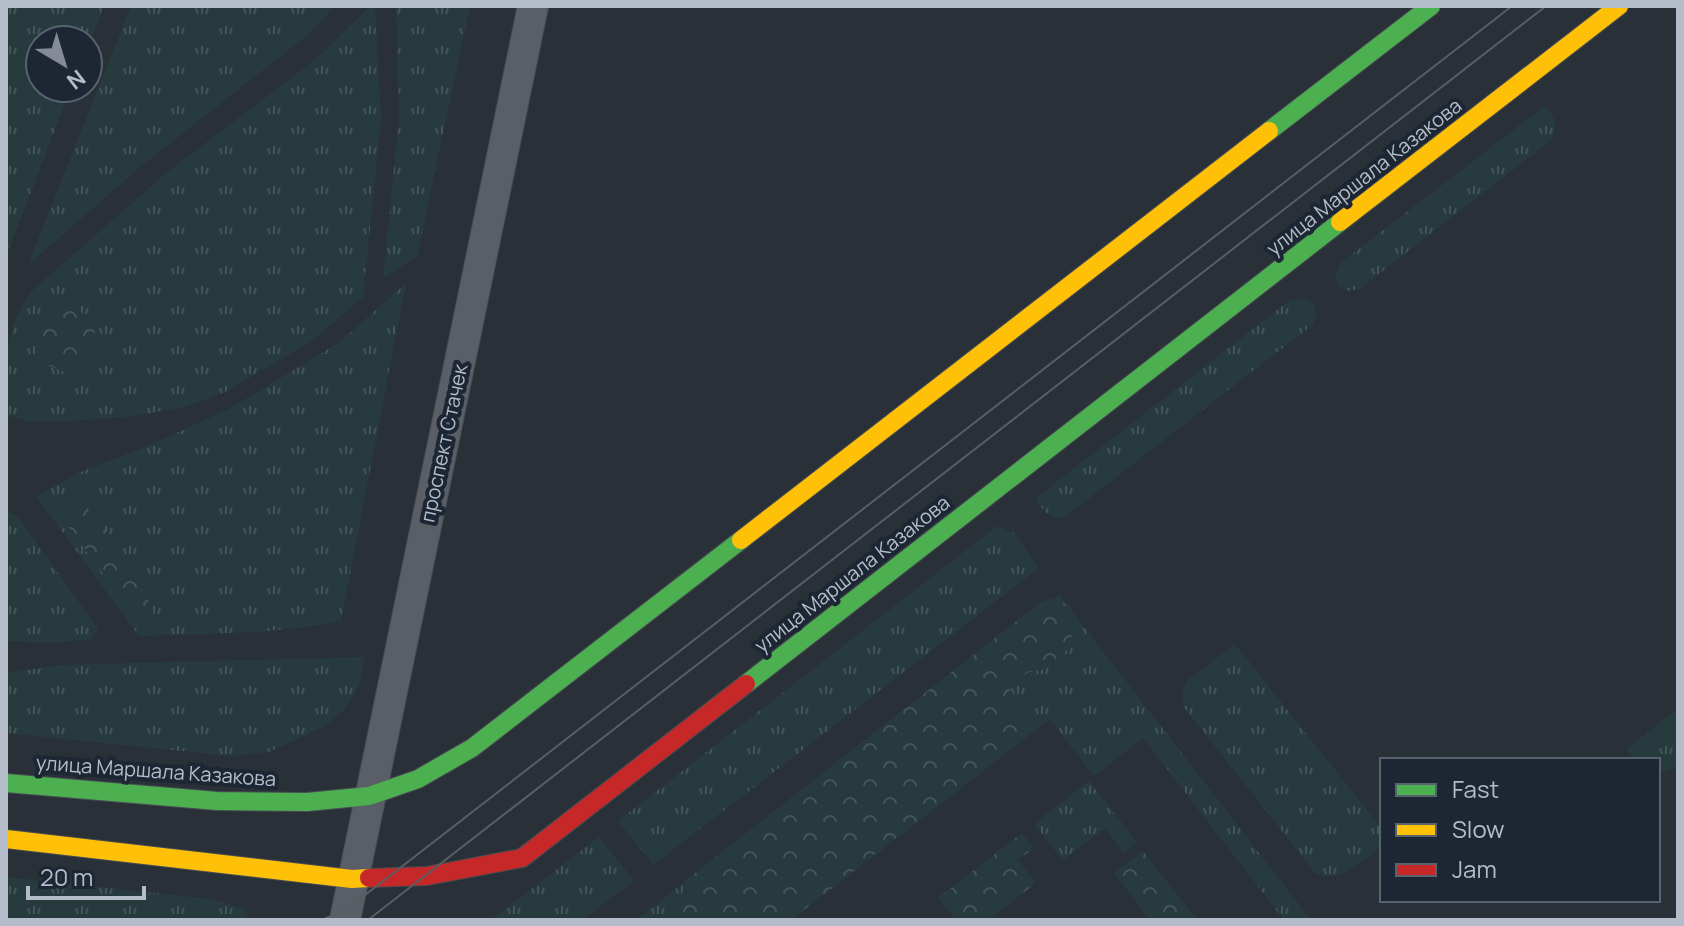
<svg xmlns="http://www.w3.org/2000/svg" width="1684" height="926" font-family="Manrope,sans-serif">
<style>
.grass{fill:url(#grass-tufts)}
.forest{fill:url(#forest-crowns)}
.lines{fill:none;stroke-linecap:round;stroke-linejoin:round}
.street-casing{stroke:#484c53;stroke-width:32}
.fast-casing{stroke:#484c53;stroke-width:20}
.slow-casing{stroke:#484c53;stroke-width:20}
.jam-casing{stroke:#484c53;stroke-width:20}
.street{stroke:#5a5e66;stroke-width:30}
.fast{stroke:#4caf50;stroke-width:18}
.slow{stroke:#ffc107;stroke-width:18}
.jam{stroke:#c62828;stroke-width:18}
.tram{stroke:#595d64;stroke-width:2}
.labels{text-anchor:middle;stroke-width:8;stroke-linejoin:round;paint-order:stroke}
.street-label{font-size:20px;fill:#b4bcc9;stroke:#1d2633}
</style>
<defs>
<pattern id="grass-tufts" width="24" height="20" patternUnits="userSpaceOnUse" patternTransform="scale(2)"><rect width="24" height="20" fill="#273a3e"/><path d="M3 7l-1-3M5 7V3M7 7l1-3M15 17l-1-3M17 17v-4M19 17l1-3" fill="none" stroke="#445559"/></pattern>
<pattern id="forest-crowns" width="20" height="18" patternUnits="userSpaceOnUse" patternTransform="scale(2)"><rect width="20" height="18" fill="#273a3e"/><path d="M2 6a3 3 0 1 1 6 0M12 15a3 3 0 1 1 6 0" fill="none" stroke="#445559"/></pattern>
</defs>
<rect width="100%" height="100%" fill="#2a3038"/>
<g class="grass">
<path d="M6 6H104L88 47V40H40V88H71L6 257Z"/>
<path d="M131 6H335L310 33 140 167 28 265Z"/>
<path d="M370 6H375L381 120 363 297 312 341 225 392 184 407 134 416 73 421 31 422 6 415C6 368 2 331 32 291L165 174 316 59Z"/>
<path d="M396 6H470L417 256 383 278 399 119Z"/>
<path d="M1545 106C1556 119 1559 126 1550 141L1361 288 1349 291 1337 286 1336 274 1342 262Z"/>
<path d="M406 283 341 621C275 635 206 633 139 636L36 496 83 471 148 446 229 409 340 342Z"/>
<path d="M1305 299 1314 305 1317 315 1312 325 1066 516 1057 519 1045 512 1035 499 1290 300Z"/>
<path d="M7 511 18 517 98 629 91 639 52 643 6 641Z"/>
<path d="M997 526 1014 533 1039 568 653 865 618 821Z"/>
<path d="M1060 596 1311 920H1284L1143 738 1094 776 1050 719 791 920H636L1041 602Z"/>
<path d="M1235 644 1382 829V845C1362 860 1341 885 1315 873L1183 706 1182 691 1188 680Z"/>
<path d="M364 657 359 685 346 708 325 726 269 752 231 756 6 733V673L61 665Z"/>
<path d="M1678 708V767L1658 773V760H1635L1627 749Z"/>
<path d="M1089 781 1137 842 1124 853 1105 828 1063 860 1034 824Z"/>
<path d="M599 837 634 881 582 920H491Z"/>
<path d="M6 877 210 899 245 909 249 920H6Z"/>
</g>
<g class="forest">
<path d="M52 303 75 304 95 329 92 362 69 374 38 361 35 343 43 333Z"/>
<path d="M74 498C111 529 143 580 158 626L146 632 56 510 58 500Z"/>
<path d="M1050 600 1067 604 1077 617 1069 648 1042 670 1029 672 1012 681C1008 699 1009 712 1026 722L1028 735 791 920H683L677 914 685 881 1041 602Z"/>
<path d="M1022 833 1034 848 1018 860 1036 883 988 920H956L938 898Z"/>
<path d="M1143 851 1197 920H1150L1114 873Z"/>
</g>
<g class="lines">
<defs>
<path id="street" d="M345 920 533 6"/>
<g id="fast">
<path d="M1269 131 1431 6"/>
<path d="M746 684 1340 222"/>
<path d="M6 783 217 801 307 802 369 796 418 779 472 748 741 540"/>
</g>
<g id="slow">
<path d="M1340 222 1619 6"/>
<path d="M741 540 1269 131"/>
<path d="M6 839 352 879 369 878"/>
</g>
<path id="jam" d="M369 878 427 876 522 858 746 684"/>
</defs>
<use href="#street" class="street-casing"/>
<use href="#fast" class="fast-casing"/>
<use href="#slow" class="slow-casing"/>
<use href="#jam" class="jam-casing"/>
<use href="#street" class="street"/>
<use href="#fast" class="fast"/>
<use href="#slow" class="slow"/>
<use href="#jam" class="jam"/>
<g class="tram">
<path d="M322 920 347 909 1512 6"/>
<path d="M368 920 1546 6"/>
</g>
</g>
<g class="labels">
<g class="street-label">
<text transform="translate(1364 177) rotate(-38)" y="7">улица Маршала Казакова</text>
<text transform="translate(444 443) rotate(-78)" y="7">проспект Стачек</text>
<text transform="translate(852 574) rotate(-38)" y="7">улица Маршала Казакова</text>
<text transform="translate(156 771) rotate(4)" y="7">улица Маршала Казакова</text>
</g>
</g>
<rect width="1684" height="926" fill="none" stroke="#b4bcc9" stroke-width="16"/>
<rect x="1380" y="758" width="280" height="144" fill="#1d2633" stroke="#59626f" stroke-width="2"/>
<rect x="1396" y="784" width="40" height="12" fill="#4caf50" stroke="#59626f" stroke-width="2"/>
<text x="1452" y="798" font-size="24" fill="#b4bcc9">Fast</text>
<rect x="1396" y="824" width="40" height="12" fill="#ffc107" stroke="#59626f" stroke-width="2"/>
<text x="1452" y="838" font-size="24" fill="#b4bcc9">Slow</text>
<rect x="1396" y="864" width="40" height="12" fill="#c62828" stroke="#59626f" stroke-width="2"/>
<text x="1452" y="878" font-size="24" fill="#b4bcc9">Jam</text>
<g transform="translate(64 64) rotate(142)"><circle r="38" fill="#1d2633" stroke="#59626f" stroke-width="2"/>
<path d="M0-6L14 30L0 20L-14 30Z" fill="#848b96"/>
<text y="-12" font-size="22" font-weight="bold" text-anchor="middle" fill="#b4bcc9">N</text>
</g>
<path d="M28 886v12h116v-12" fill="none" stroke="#b4bcc9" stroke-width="4"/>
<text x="40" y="886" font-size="24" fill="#b4bcc9" stroke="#1d2633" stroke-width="6" paint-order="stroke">20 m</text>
</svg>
